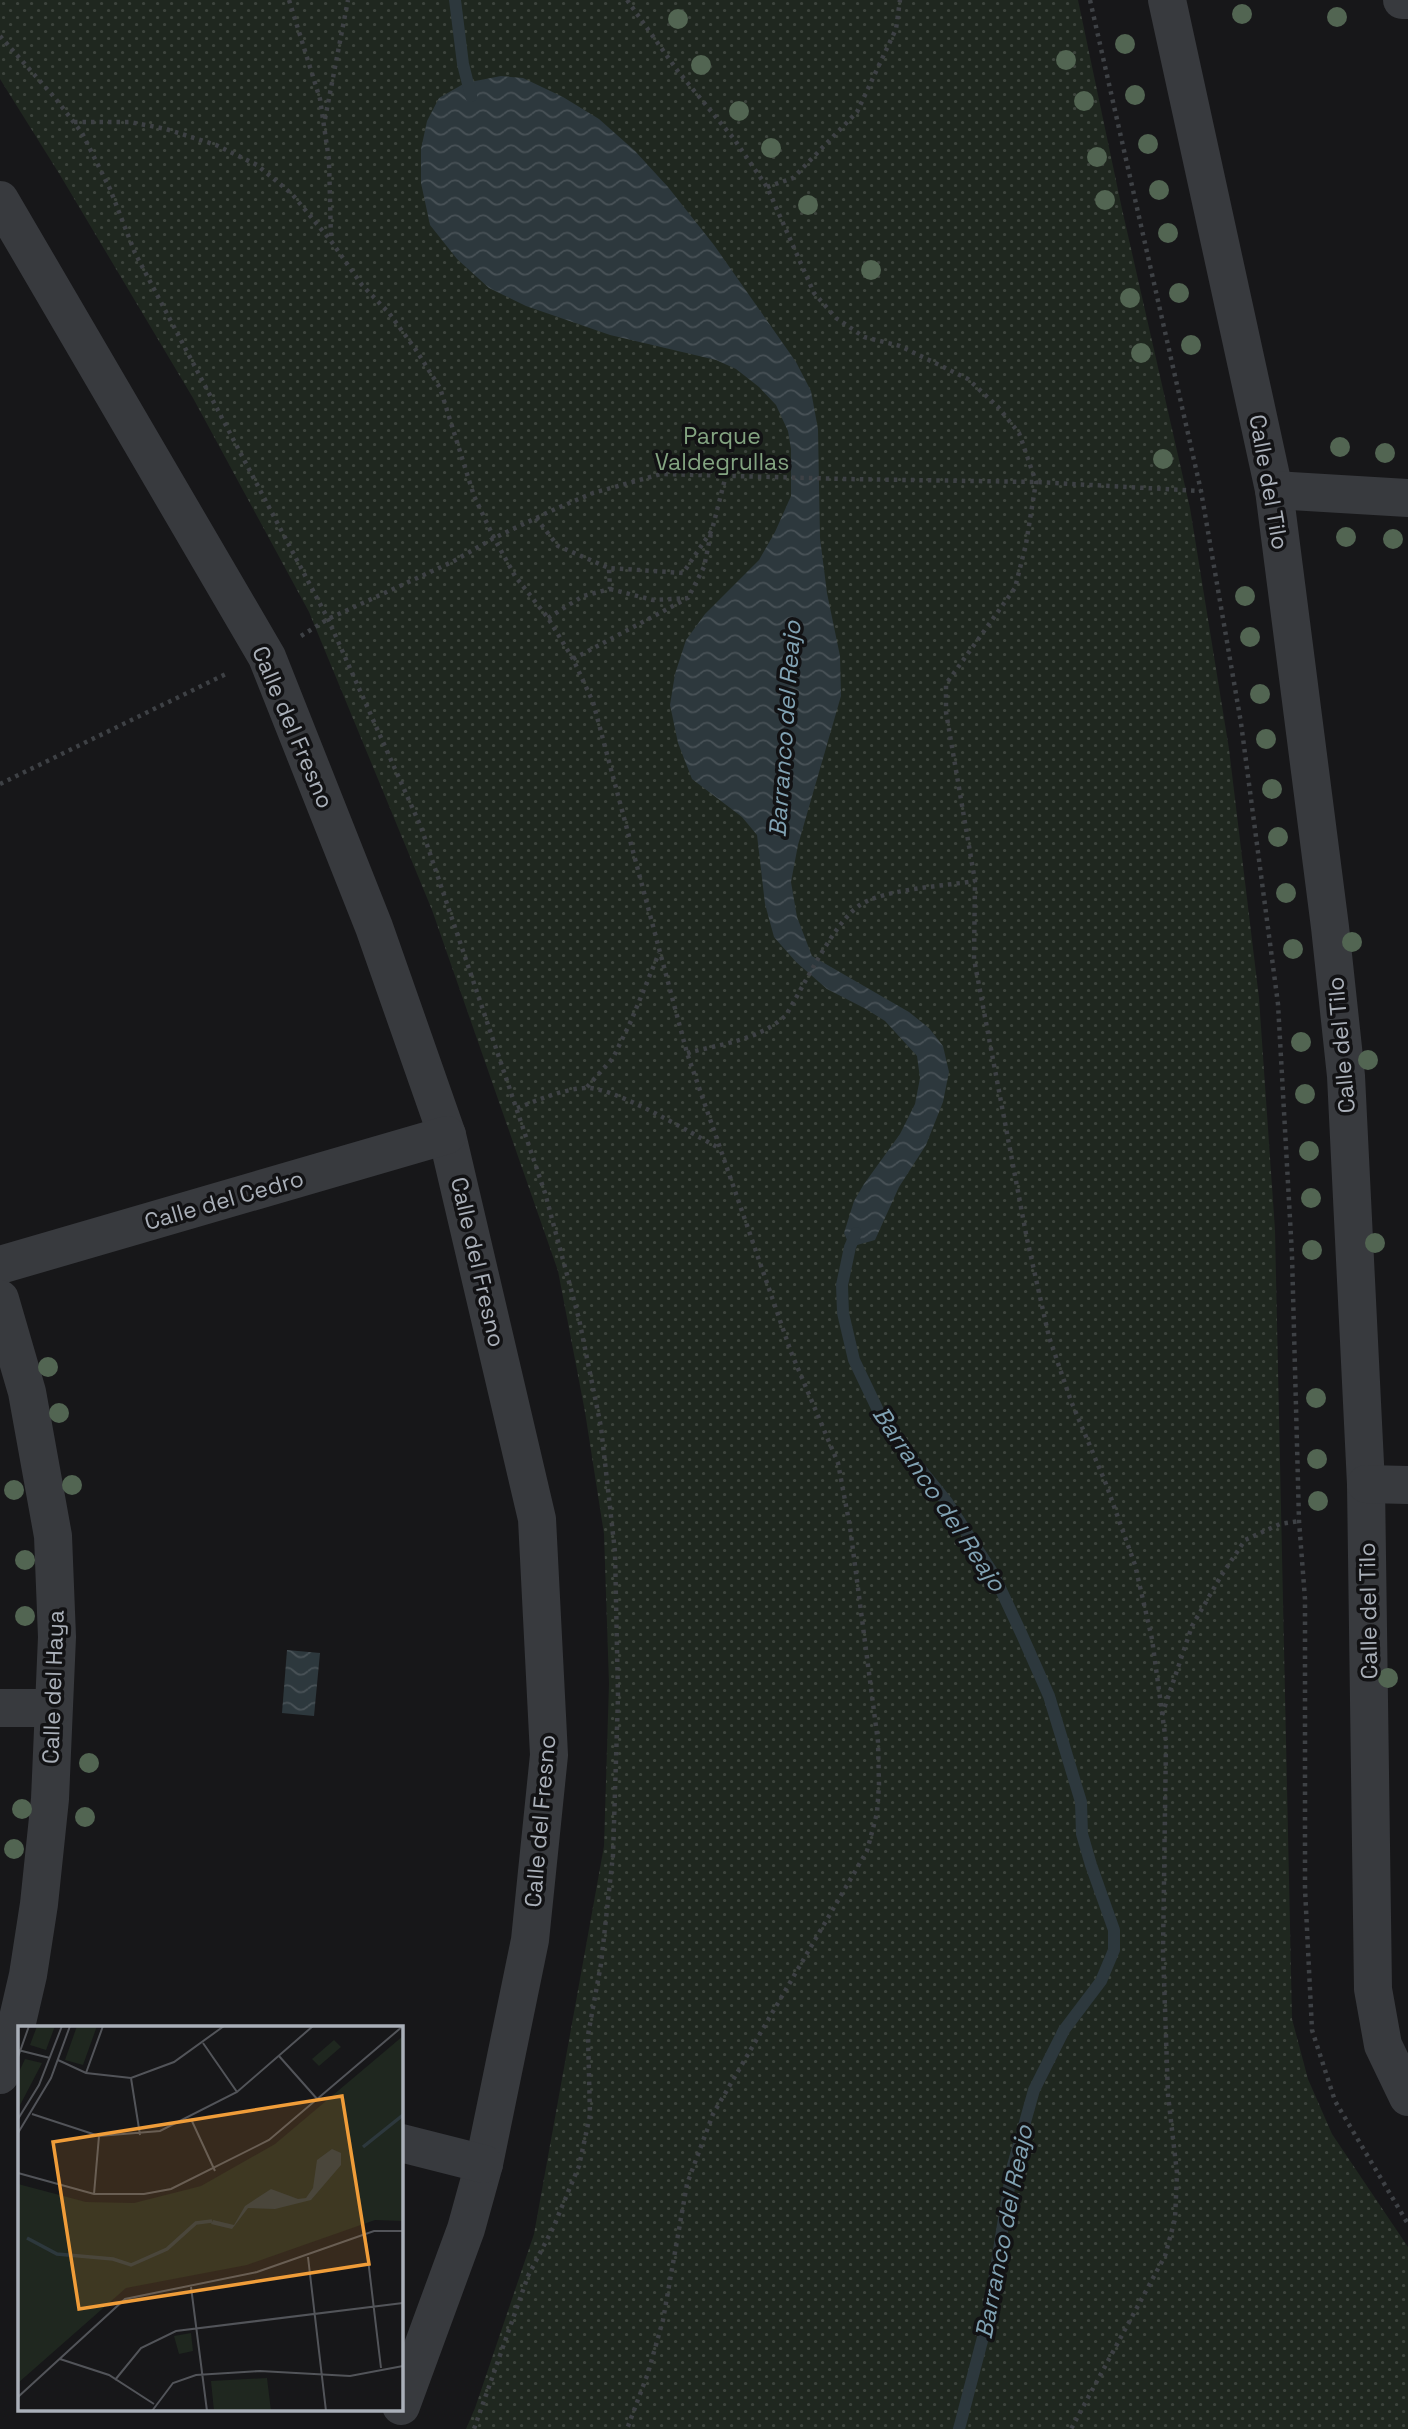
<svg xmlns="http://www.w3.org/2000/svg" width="1408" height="2429" font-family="'Space Grotesk',sans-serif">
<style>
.park{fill:url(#park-dots)}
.water{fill:url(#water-waves)}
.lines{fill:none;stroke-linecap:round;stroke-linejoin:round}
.stream{stroke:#2d383d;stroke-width:12}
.path{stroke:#3e4145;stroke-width:4.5;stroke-dasharray:3.5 5;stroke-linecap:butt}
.minor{stroke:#383a3e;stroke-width:38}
.tree{fill:#526552}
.labels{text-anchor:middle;stroke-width:7;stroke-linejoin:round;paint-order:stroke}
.park-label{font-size:23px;fill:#83a481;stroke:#121214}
.street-label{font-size:23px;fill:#aab0b9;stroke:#121214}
.water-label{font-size:24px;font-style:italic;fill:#81a2b3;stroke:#121214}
.inset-river{fill:none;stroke:#2d383d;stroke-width:3.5}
.inset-road{fill:none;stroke:#525459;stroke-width:2}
.view{fill:#f09d39;fill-opacity:0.15;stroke:#f09d39;stroke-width:3.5}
.inset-edge{fill:none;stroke:#aab0b9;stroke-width:3.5}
</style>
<defs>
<pattern id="park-dots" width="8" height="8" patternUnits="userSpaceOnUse" patternTransform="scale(1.75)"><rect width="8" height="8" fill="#1f271f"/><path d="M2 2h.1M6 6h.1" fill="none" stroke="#3d443d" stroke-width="1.8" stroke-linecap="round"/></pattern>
<pattern id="water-waves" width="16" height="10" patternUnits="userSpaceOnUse" patternTransform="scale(1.75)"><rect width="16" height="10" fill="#2d383d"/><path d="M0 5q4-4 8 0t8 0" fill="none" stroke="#495257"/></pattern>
</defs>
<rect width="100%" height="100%" fill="#171719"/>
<path class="park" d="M0 0H1078L1122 209 1190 508 1229 749 1259 998 1275 1230 1292 2019 1308 2079 1332 2134 1408 2247V2429H466L475 2408 534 2234 604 1846 609 1684 604 1534 585 1412 558 1271 432 910 309 612 193 398 60 175 0 79Z"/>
<g class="water">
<path d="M501 76 523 78 563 97 599 119 635 151 668 187 714 245 796 362 811 391 818 429 820 538 827 593 840 656 841 696 798 845 791 882 797 917 812 956 909 1012 929 1028 943 1046 949 1072 943 1102 926 1145 899 1187 875 1240 850 1247 844 1233 854 1201 864 1184 900 1134 915 1104 920 1078 917 1056 885 1021 866 1009 827 989 796 962 774 937 765 904 757 835 742 817 692 779 678 743 670 705 675 674 686 640 705 614 759 560 775 532 791 496V449L788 431 776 405 759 387 736 369 716 360 610 335 526 306 489 288 457 259 430 225 421 183V149L427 121 439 98 465 83Z"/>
<path d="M287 1650 320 1653 314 1716 282 1713Z"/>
</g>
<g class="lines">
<g class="stream">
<path d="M455 0 463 64 471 96"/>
<path d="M856 1233 850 1247 842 1285 843 1313 854 1360 885 1425 947 1502 994 1575 1022 1635 1049 1696 1081 1802 1082 1834 1091 1865 1114 1930V1950L1101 1981 1064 2030 1034 2090 1012 2169 988 2318 959 2429"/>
</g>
<g class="path">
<path d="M289 0 320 99 329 160 331 239"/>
<path d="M627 0 677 70 734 139 767 187 814 293 836 318 864 337 900 346 968 379 998 407 1019 433 1036 482 1026 544 1015 588 946 684V712L975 881 974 959 1027 1239 1049 1337 1071 1401 1106 1484 1135 1565 1152 1639 1166 1742 1163 1951 1168 2095 1177 2173 1175 2219 1165 2256 1071 2429"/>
<path d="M1090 0 1201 491 1241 723 1278 1004 1292 1255 1299 1521 1305 1599V1889L1312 2030 1335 2101 1408 2224"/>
<path d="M0 36 55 98 82 133 110 189 135 253 328 619 421 827 545 1193 579 1319 601 1427 615 1552 618 1696 613 1855 601 1964 588 2035 590 2115 579 2166 553 2228 528 2276 474 2429"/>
<path d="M325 119 348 0"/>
<path d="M74 122H130L166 129 216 145 257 165 292 194 331 241 362 285 389 313 416 350 440 388 474 496 494 538 515 576 548 618 573 659 593 702 687 1053 791 1352 838 1463 850 1527 878 1742 879 1785 877 1813 867 1851 713 2114 687 2184 663 2320 648 2373 627 2429"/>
<path d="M767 187 793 178 857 112 896 29 900 0"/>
<path d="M536 518 558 546 609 568 683 573 712 530 726 475"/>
<path d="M610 589 653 600 688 598 704 567 711 533"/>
<path d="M548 618 583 596 610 589 609 568"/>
<path d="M301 636 328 619 452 562 494 538 553 510 593 493 661 474 845 479 1036 482 1201 491"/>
<path d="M573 659 686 599"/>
<path d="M0 784 226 674"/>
<path d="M687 1053C721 1044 760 1040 786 1015 804 986 834 922 860 905 884 889 945 886 975 881"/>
<path d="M587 1087 613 1058 631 1021 659 953"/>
<path d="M517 1108C539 1100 560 1090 584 1088 612 1085 692 1134 721 1149"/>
<path d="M1162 1715 1192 1626 1221 1576 1245 1540 1280 1524 1299 1521"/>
</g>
<g class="minor">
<path d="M1167 0 1274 490 1330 927 1346 1076 1366 1484 1373 1989 1383 2045 1408 2097"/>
<path d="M1402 0H1408"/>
<path d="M0 200 267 657 374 927 447 1135 537 1519 549 1755 530 1940 484 2164 466 2229 401 2406"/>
<path d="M1274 490 1408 498"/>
<path d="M0 1265 447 1135"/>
<path d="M0 1299 27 1392 53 1536 57 1637 50 1799 39 1904 28 1975 12 2044 0 2075"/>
<path d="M1366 1484 1408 1485"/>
<path d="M0 1708H53"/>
<path d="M401 2143 484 2164"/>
</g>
</g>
<g class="tree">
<circle cx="1242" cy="14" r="10"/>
<circle cx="1337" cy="17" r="10"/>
<circle cx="678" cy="19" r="10"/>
<circle cx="1125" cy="44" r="10"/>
<circle cx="1066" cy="60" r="10"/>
<circle cx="701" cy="65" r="10"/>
<circle cx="1135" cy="95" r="10"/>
<circle cx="1084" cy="101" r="10"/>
<circle cx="739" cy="111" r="10"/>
<circle cx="1148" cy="144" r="10"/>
<circle cx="771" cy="148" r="10"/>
<circle cx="1097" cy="157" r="10"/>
<circle cx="1159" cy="190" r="10"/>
<circle cx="1105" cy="200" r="10"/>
<circle cx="808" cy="205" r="10"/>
<circle cx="1168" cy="233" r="10"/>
<circle cx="871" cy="270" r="10"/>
<circle cx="1179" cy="293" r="10"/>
<circle cx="1130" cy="298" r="10"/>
<circle cx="1191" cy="345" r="10"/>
<circle cx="1141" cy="353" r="10"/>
<circle cx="1340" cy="447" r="10"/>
<circle cx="1385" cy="453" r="10"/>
<circle cx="1163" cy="459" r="10"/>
<circle cx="1346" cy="537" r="10"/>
<circle cx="1393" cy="539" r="10"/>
<circle cx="1245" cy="596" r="10"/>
<circle cx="1250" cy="637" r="10"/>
<circle cx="1260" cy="694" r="10"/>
<circle cx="1266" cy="739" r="10"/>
<circle cx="1272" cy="789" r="10"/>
<circle cx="1278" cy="837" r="10"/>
<circle cx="1286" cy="893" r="10"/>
<circle cx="1352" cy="942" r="10"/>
<circle cx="1293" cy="949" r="10"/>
<circle cx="1301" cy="1042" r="10"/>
<circle cx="1368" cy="1060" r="10"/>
<circle cx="1305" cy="1094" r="10"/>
<circle cx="1309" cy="1151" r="10"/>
<circle cx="1311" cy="1198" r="10"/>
<circle cx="1375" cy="1243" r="10"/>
<circle cx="1312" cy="1250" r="10"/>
<circle cx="48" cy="1367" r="10"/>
<circle cx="1316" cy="1398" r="10"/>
<circle cx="59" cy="1413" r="10"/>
<circle cx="1317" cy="1459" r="10"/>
<circle cx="72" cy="1485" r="10"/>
<circle cx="14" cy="1490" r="10"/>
<circle cx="1318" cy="1501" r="10"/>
<circle cx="25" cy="1560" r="10"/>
<circle cx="25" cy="1616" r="10"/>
<circle cx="1388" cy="1678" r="10"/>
<circle cx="89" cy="1763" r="10"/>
<circle cx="22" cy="1809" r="10"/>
<circle cx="85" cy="1817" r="10"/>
<circle cx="14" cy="1849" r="10"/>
</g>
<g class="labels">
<g class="park-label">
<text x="722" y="444">Parque<tspan x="722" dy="26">Valdegrullas</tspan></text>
</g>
<g class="street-label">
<text transform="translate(1269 482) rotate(80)" y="8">Calle del Tilo</text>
<text transform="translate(293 727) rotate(67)" y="8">Calle del Fresno</text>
<text transform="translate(1341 1045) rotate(-95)" y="8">Calle del Tilo</text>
<text transform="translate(224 1200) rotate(-16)" y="8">Calle del Cedro</text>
<text transform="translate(478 1262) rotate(77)" y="8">Calle del Fresno</text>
<text transform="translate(1368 1611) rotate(-91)" y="8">Calle del Tilo</text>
<text transform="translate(53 1687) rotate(-88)" y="8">Calle del Haya</text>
<text transform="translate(540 1821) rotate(-85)" y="8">Calle del Fresno</text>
</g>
<g class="water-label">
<text transform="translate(785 729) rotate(-86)" y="8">Barranco del Reajo</text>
<text transform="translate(939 1499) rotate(56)" y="8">Barranco del Reajo</text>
<text transform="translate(1004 2232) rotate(-79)" y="8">Barranco del Reajo</text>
</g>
</g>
<g transform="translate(18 2026)">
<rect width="385" height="385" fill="#171719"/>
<path d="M173 307 175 325 161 328 156 310ZM249 352 253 385H196L193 355Z" fill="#1f271f"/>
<path d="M19 0H37L28 24 12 19ZM59 0H79L65 39 47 34ZM385 10V195L357 194 229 239 108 262 0 357V158L68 176 116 177 183 160 257 118ZM7 33 24 37 0 83V48Z" fill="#1f271f"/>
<path d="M316 14 323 21 301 40 294 33Z" fill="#1f271f"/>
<path d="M314 123 323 127V139L293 174 257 183 230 182 214 203 193 198 195 194 216 199 227 180 253 163 280 173 288 172 295 162 299 134Z" fill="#2d383d"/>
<path class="inset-river" d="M345 121 385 89M9 212 39 228 95 233 113 239 149 223 178 197 194 195"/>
<path class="inset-road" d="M185 17 219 66M0 24 32 32M261 30 300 74M0 31 11 0M40 34 68 47 113 52 156 36 206 0M68 47 85 0M113 52 122 109M14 88 81 110 142 105 219 66 295 0M0 93 21 59 44 0M173 93 197 145M0 107 33 52 52 0M0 147 76 168H126L153 163 251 114 385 0M76 168 81 110M347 208 363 342M290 231 308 385M173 261 189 385M42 333 91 349 136 378M97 354 123 322 158 305 385 277M0 371 107 273 239 246 356 205H385M134 385 155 357 178 349 242 345 332 350 385 340"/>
<path class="view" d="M324 70 351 238 61 283 35 116Z"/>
<rect width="385" height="385" class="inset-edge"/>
</g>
</svg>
